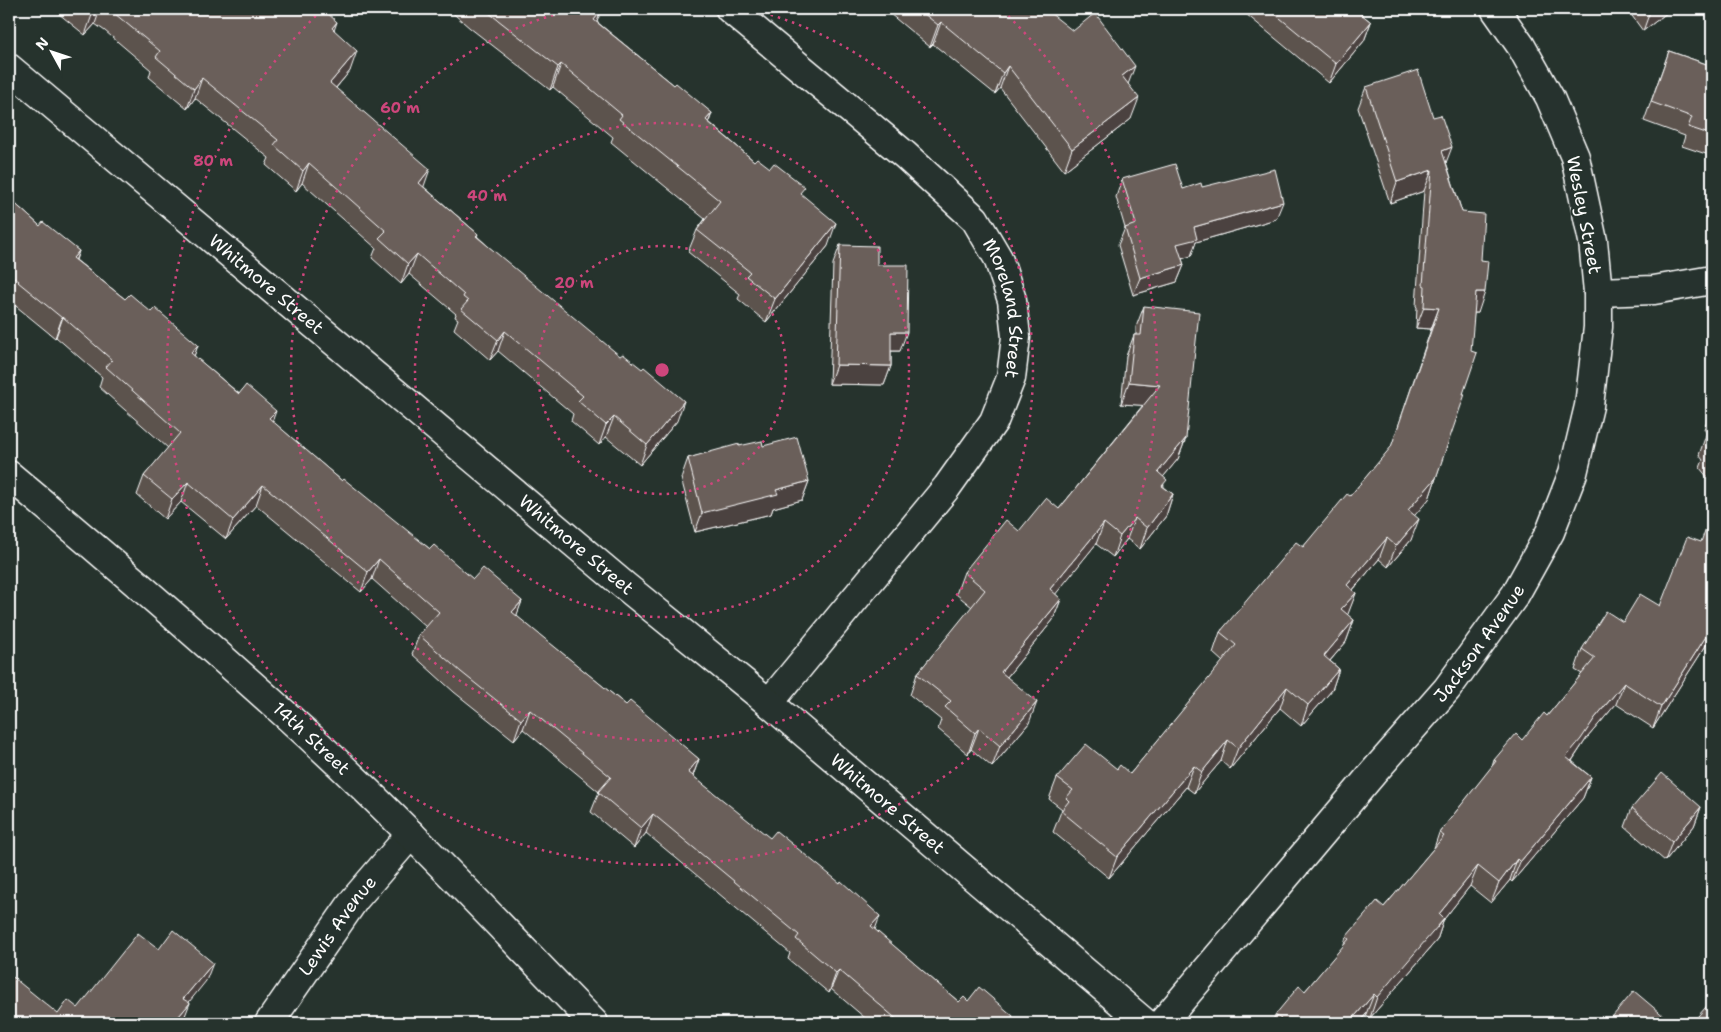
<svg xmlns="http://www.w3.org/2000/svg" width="1721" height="1032" font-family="'Shantell Sans',sans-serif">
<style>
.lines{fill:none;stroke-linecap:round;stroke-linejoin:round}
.street-casing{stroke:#fff;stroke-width:31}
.secondary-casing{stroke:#fff;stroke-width:31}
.street{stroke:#26332d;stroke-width:28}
.secondary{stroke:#26332d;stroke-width:28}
.wall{fill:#5c524d;stroke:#fff}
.shaded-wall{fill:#4b423f;stroke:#fff}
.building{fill:#6b5f5a;stroke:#fff}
.ring{fill:none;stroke:#ce467c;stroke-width:2.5;stroke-dasharray:2.5 5}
.labels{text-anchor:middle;stroke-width:4;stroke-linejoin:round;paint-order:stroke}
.street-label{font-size:18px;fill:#fff;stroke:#26332d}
.centre{fill:#ce467c;stroke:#26332d;stroke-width:2.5}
.ring-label{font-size:15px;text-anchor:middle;font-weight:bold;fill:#ce467c;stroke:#26332d;stroke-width:4;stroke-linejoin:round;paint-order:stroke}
</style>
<rect width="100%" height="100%" fill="#26332d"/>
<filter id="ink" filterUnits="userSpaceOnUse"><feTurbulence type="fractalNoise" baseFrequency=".02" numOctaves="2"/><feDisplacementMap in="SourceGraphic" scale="10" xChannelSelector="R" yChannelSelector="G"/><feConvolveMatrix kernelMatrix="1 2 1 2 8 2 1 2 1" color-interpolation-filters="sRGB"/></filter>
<g filter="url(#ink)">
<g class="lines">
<defs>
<g id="street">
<path id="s1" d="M730 9 905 155 975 219 998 258 1012 300 1016 337 1011 378 994 421 947 487 769 703"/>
<path id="s2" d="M9 68 625 586 769 703 1145 1023"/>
<path d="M1598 292 1654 290 1712 280"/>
<path id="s3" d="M269 1023 355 899 411 834"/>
<path id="s4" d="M1162 1023 1373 773 1447 689 1515 595 1550 532 1573 473 1589 406 1598 327V292L1593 241 1575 157 1550 98 1521 46 1495 9"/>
</g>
<g id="secondary">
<path id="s5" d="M9 475C102 553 195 633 286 715 394 812 493 919 594 1023"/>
</g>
</defs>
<use href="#street" class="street-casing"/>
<use href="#secondary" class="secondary-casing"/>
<use href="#street" class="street"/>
<use href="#secondary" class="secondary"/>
</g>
<g class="wall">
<path d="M53 9H323L334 30 350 71 336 88 424 187 478 234 477 236 677 421 640 465 606 437 599 445 571 421 573 414 498 351 490 360 454 329 458 319 455 317 456 314 409 274 401 284 372 258 376 248 302 183 296 191 266 165 269 158 195 98 187 109 149 77 151 70 105 31 95 24 85 35Z"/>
<path d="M448 9H599L597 22 674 85 712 113 709 122 754 161 802 195 828 246 766 322 738 299 740 294 688 252 697 230 705 219 611 142 613 137 553 87 550 90 470 28Z"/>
<path d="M884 9H1045L1128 84 1131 119 1064 171 1000 88 995 94 933 44 930 47Z"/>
<path d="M1240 9H1355L1371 22 1364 41 1329 83Z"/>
<path d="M1627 9H1670L1668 12 1643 31Z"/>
<path d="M1669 51 1712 66V156L1682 146 1685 136 1644 121Z"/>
<path d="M1366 87 1446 162 1462 212 1481 260 1478 313H1474L1463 394 1436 478 1429 499 1414 515 1411 540 1388 567 1379 559 1353 590 1356 593 1347 615 1354 620 1346 642 1330 661 1339 669 1332 690 1301 726 1280 708 1230 769 1221 761 1194 793 1186 787 1109 878 1053 832 1062 809 1049 799 1057 778 1117 769 1130 774 1223 662 1213 653 1220 632 1303 547 1350 496 1391 448 1431 329 1416 328 1417 307 1416 306 1424 191 1390 203 1358 108Z"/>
<path d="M1122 179 1183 189 1202 187 1276 219 1196 242 1191 256 1182 259 1184 265 1177 282 1133 295 1118 245 1125 228 1116 197Z"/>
<path d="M9 198 40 226 79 251 76 260 125 299 151 312 198 345 194 356 272 421 342 481 430 549 473 579 522 601 516 616 626 705 699 759 693 776 875 930 959 1002 968 1001 1010 1023H871L831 989 829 993 788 959 790 953 646 833 634 848 591 812 599 792 523 729 514 740 454 692 412 654 419 635 426 627 372 579 361 592 256 505 226 539 181 502 165 519 137 495 144 476 168 448 99 387 102 377 56 337 55 338 11 302V300L9 298Z"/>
<path d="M840 245 900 351H891V366L884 385 829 384 833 264Z"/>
<path d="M1144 306 1186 438 1178 459 1163 477 1164 487 1173 494 1166 516 1140 549 1127 539 1113 557 1096 544 1055 594 1061 599 1053 620 1007 677 1029 723 992 767 971 749 968 754 938 729 941 720 910 695 917 674 972 607 956 594 964 572 1019 531 1059 509 1143 405 1121 404 1126 356 1134 335H1136V327Z"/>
<path d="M1711 408H1712V483L1700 468 1703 460 1699 455 1706 435 1708 434 1704 429Z"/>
<path d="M739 446H763L809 481 802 500 773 508 771 514 695 532 681 478 688 458Z"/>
<path d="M1660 606 1712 636 1653 728 1616 704 1587 738 1572 761 1591 777 1583 798 1512 882 1510 880 1491 903 1470 886 1444 919 1437 940 1370 1018 1366 1014 1359 1023H1272L1275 1015 1305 991 1343 947 1346 937 1384 907 1434 848 1439 833 1492 767 1494 760 1522 740 1547 716 1582 674 1575 670 1582 649 1623 622Z"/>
<path d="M1701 807 1694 826 1665 861 1625 827 1632 808Z"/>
</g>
<g class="shaded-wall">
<path d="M98 9H100L95 24 85 35 92 15Z"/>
<path d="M1651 9H1670L1668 12 1643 31Z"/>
<path d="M601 11 593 33 594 20Z"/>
<path d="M337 22 330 42 332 28Z"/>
<path d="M941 22 933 44 930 47 938 25Z"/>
<path d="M1371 22 1364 41 1329 83 1336 64Z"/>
<path d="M357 51 350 71 323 103 330 83Z"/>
<path d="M561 64 553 87 550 90 558 67Z"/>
<path d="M1008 66 1000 88 995 94 1003 73Z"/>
<path d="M1135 66 1127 87 1122 76Z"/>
<path d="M202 78 195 98 187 109 194 89Z"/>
<path d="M1139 98 1131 119 1064 171 1072 149Z"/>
<path d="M712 113 703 136 706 120Z"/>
<path d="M1452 147 1444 168 1442 151Z"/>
<path d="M309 163 302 183 296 191 303 171Z"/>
<path d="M430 169 423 189 419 183Z"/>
<path d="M1432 170 1424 191 1390 203 1397 182Z"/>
<path d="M1283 202 1276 219 1196 242 1191 256 1171 262 1177 244 1194 227Z"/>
<path d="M836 223 828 246 766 322 775 299Z"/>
<path d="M79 251 71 271 73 258Z"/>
<path d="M417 254 409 274 401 284 408 264Z"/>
<path d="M1184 265 1177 282 1133 295 1140 278Z"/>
<path d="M1476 292H1485L1478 313H1468Z"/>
<path d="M1424 307 1439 308 1431 329 1416 328Z"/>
<path d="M63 317 56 337 55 338 62 318Z"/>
<path d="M505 331 498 351 490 360 498 340Z"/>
<path d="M891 332H907L900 351H884Z"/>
<path d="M198 345 191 365V353Z"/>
<path d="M836 365 891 366 884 385 829 384Z"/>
<path d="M1129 382 1160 385 1152 406 1121 404Z"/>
<path d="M684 401 677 421 640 465 647 445Z"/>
<path d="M276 411 269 430V418Z"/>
<path d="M614 417 606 437 599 445 606 425Z"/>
<path d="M1186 438 1178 459 1150 493 1158 472Z"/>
<path d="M1436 478 1429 499 1401 531 1408 510Z"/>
<path d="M809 481 802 500 773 508 771 514 695 532 702 513 776 490Z"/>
<path d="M188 482 181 502 165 519 172 499Z"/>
<path d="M263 485 256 505 226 539 233 520Z"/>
<path d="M1173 494 1166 516 1140 549 1147 528Z"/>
<path d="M1135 518 1127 539 1113 557 1120 536Z"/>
<path d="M1419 519 1411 540 1388 567 1396 546Z"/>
<path d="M1104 523 1096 544 1042 611 1050 589Z"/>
<path d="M1387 538 1379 559 1339 606 1347 585Z"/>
<path d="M379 559 372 579 361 592 368 572Z"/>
<path d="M1356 593 1348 614 1333 631 1341 609Z"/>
<path d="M1061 599 1053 620 994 693 1001 672Z"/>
<path d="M522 601 515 620 512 612Z"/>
<path d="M1354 620 1346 642 1316 677 1324 656Z"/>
<path d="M1712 627V636L1653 728 1661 707Z"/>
<path d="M1339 669 1332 690 1301 726 1308 705Z"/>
<path d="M1624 683 1616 704 1587 738 1573 759 1558 777 1566 757 1595 718Z"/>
<path d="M1287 687 1280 708 1230 769 1238 748Z"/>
<path d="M1037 702 1029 723 992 767 1000 746Z"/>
<path d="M530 710 523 729 514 740 521 720Z"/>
<path d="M979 728 971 749 968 754 975 733Z"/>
<path d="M1228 740 1221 761 1194 793 1202 772Z"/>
<path d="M699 759 692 778 688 772Z"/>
<path d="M1194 766 1186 787 1109 878 1117 857Z"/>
<path d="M1591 777 1583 798 1512 882 1520 862Z"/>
<path d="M1701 807 1694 826 1665 861 1672 842Z"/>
<path d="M653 814 646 833 634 848 641 828Z"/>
<path d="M1517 859 1510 880 1491 903 1499 883Z"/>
<path d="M1478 866 1470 886 1437 928 1444 919 1437 940 1370 1018 1377 997 1439 914Z"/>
<path d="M880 916 873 935 871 926Z"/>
<path d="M213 963 206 981 177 1017 183 999Z"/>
<path d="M839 970 831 989 829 993 836 973Z"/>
<path d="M1374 994 1366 1014 1359 1023H1349Z"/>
<path d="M190 1003 183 1021 181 1023H173Z"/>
<path d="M1013 1016 1010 1023H1007Z"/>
</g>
<g class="building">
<path d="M84 9H98L92 15Z"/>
<path d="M109 9H323L337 22 332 28 357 51 330 83 430 169 419 183 478 234 476 236 620 356 623 354 642 369 644 367 684 401 647 445 614 417 606 425 578 401 583 396 505 331 498 340 461 309 468 301 463 297 464 295 417 254 408 264 379 238 386 231 309 163 303 171 274 145 278 140 202 78 194 89 156 57 160 51Z"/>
<path d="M484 9H599L601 11 594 20 674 85 676 83 712 113 706 120 754 161 757 158 770 168 774 163 805 187 800 193 836 223 775 299 746 276 750 272 697 230 720 201 619 119 622 115 561 64 558 67Z"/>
<path d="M918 9H1045L1073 31 1095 13 1135 66 1122 76 1139 98 1072 149 1008 66 1003 73 941 22 938 25Z"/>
<path d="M1269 9H1355L1371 22 1336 64Z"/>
<path d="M1669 51 1712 66V135L1688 127 1692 117 1651 102Z"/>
<path d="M1418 70 1433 117 1441 115 1452 147 1442 151 1462 212 1484 214 1481 260 1488 261 1485 292H1476L1471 351 1477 353 1463 394H1465L1436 478 1408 510 1419 519 1396 546 1387 538 1347 585 1356 593 1341 609 1354 620 1324 656 1339 669 1308 705 1287 687 1238 748 1228 740 1202 772 1194 766 1117 857 1061 811 1069 801 1066 798 1073 790 1057 778 1086 744 1117 769 1120 765 1130 774 1236 645 1220 632 1296 542 1303 547 1347 494 1350 496 1391 447 1439 308 1424 307 1425 286 1423 285 1432 170 1397 182 1366 87Z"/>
<path d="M1175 164 1183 189 1201 183 1202 187 1275 169 1283 202 1194 227 1197 239 1177 244 1184 265 1140 278 1125 228 1136 224 1122 179Z"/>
<path d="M9 198 40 226 43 222 79 251 73 258 125 299 130 294 151 312 155 308 198 345 191 353 239 394 246 385 276 411 269 418 342 481 344 479 430 549 434 545 473 579 483 568 522 601 512 612 626 705 630 701 699 759 688 772 770 838 776 831 840 883 841 881 880 916 871 926 959 1002 964 997 968 1001 979 987 1013 1016 1007 1023H901L839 970 836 973 796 939 799 935 653 814 641 828 598 792 611 777 530 710 521 720 461 672 419 635 439 612 379 559 368 572 263 485 233 520 188 482 172 499 144 476 180 433 106 367 112 360 63 317 62 318 18 282 19 281 9 273Z"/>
<path d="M840 245 877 246V265H908L907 332H891V366L836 365Z"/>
<path d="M1144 306 1199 312 1186 438 1158 472 1167 480 1162 486 1173 494 1147 528 1135 518 1120 536 1104 523 1050 589 1061 599 1001 672 1037 702 1000 746 979 728 975 733 945 707 951 701 917 674 985 590 964 572 1006 520 1019 531 1046 498 1059 509 1160 385 1129 382 1134 335H1141Z"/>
<path d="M1712 430V442L1706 435Z"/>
<path d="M797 437 809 481 776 490 778 494 702 513 688 458 739 444V446L762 441 763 446Z"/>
<path d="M1712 444V453L1708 448Z"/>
<path d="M1712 511V627L1661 707 1624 683 1595 718 1581 739 1566 757 1591 777 1520 862 1517 859 1499 883 1478 866 1439 914 1444 919 1377 997 1374 994 1349 1023H1278L1281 1019 1275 1015 1299 986 1305 991 1349 939 1346 937 1377 901 1384 907 1444 836 1439 833 1496 761 1494 760 1516 734 1522 740 1544 713 1547 716 1595 658 1582 649 1606 611 1623 622 1640 594 1660 606 1687 537 1701 542Z"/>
<path d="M1662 773 1701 807 1672 842 1632 808Z"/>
<path d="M173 930 213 963 183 999 190 1003 173 1023H9V974L58 1014 68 1000 78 1008 138 933 159 949Z"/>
<path d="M1634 991 1672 1023H1607Z"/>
<path d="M1712 1000V1023H1692Z"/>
</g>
</g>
<g class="ring">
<circle cx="662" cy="370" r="124"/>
<circle cx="662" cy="370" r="247"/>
<path d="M749 9A371 371 0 1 1 575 9"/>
<path d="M1003 11A495 495 0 1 1 321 11"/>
</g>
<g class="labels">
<g class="street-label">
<text transform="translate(1584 215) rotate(79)" y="6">Wesley Street</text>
<text dy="6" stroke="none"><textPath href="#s2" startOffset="336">Whitmore Street</textPath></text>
<text dy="6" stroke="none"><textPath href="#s1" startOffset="419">Moreland Street</textPath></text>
<text dy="6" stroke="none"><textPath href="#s2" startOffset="741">Whitmore Street</textPath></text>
<text dy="6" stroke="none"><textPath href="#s4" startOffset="495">Jackson Avenue</textPath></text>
<text dy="6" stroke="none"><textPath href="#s5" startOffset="401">14th Street</textPath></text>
<text dy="6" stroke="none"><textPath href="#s2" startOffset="1146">Whitmore Street</textPath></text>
<text dy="6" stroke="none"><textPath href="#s3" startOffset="119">Lewis Avenue</textPath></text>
</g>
</g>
<circle cx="662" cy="370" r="8" class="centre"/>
<g class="ring-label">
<text x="400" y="113">60 m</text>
<text x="213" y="166">80 m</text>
<text x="487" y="201">40 m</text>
<text x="574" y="288">20 m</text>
</g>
<rect width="1721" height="1032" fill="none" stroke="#26332d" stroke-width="30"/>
<rect x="15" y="15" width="1691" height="1002" fill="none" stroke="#fff" stroke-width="2" filter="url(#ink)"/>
<g transform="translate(52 52) rotate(310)" stroke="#26332d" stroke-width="4" paint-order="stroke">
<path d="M0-4L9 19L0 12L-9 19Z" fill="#ffffff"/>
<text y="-8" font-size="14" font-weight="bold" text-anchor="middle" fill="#ffffff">N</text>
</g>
</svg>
